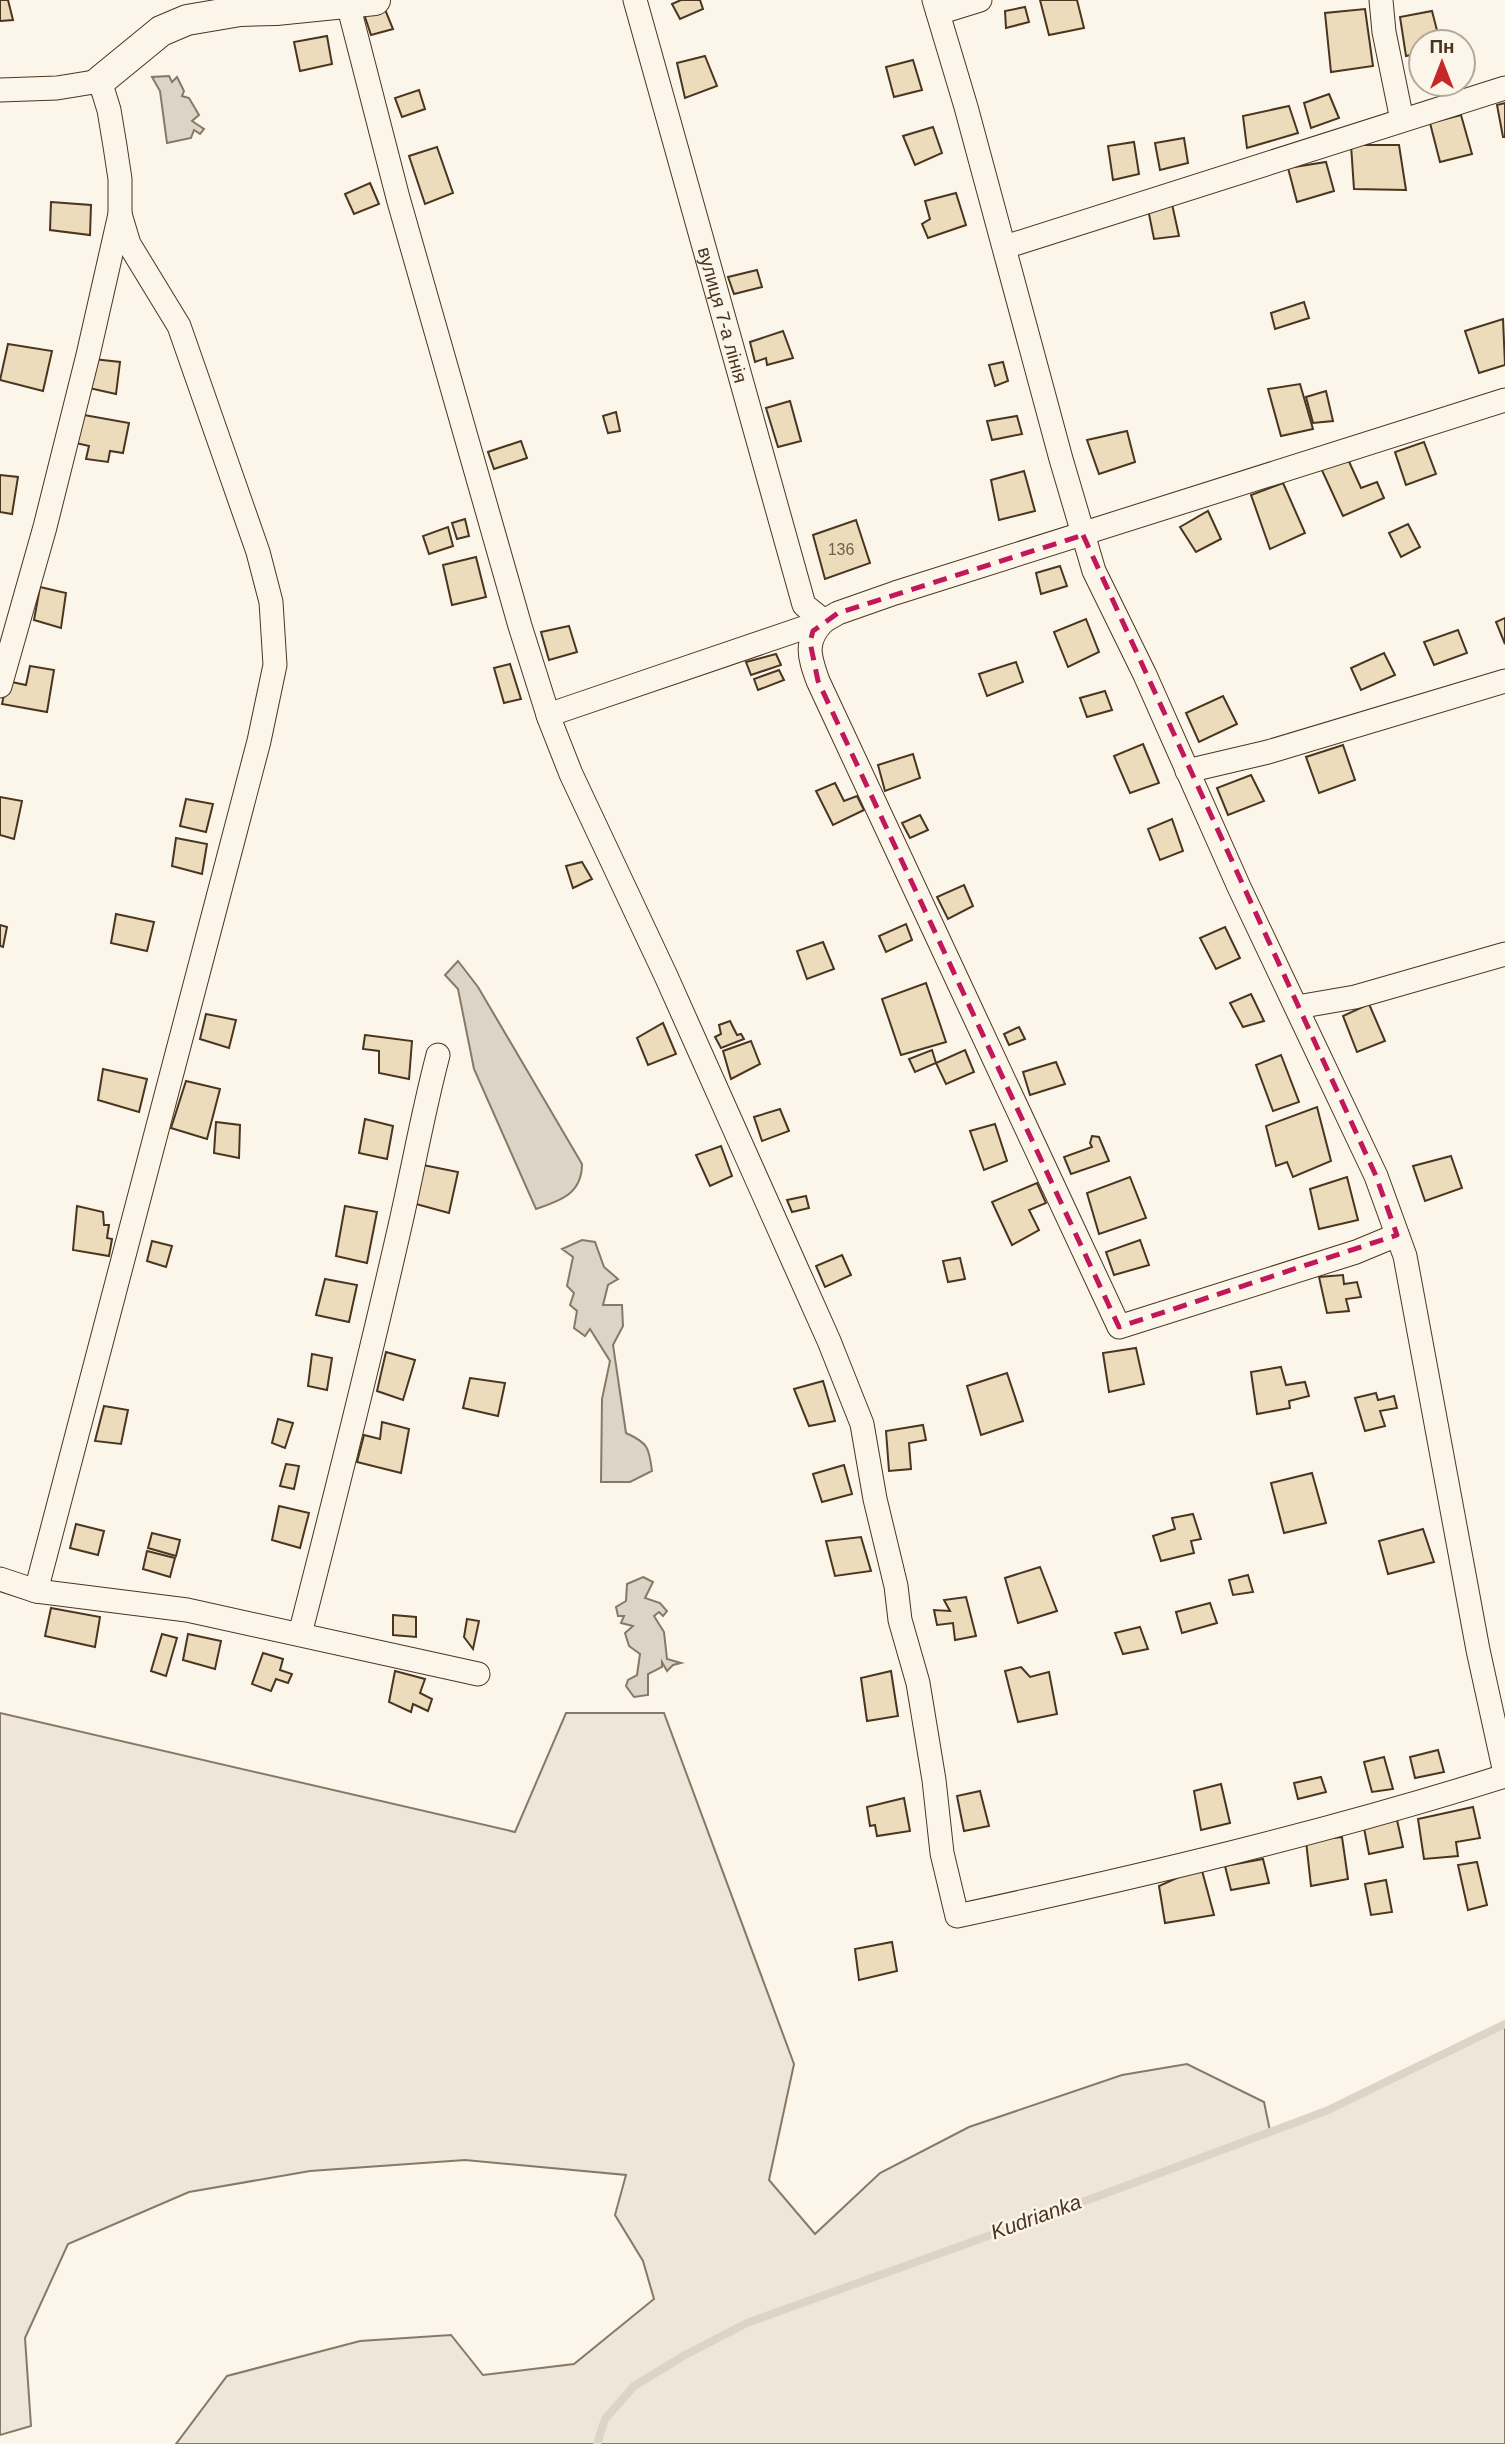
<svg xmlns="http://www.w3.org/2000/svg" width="1505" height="2444" font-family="Arial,sans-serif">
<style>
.green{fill:#ede6d9;stroke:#887966;stroke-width:2}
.water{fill:#dcd4c6;stroke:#887966;stroke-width:2}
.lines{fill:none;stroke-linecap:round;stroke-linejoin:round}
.stream{stroke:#dcd4c6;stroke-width:8}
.building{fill:#ecdcbc;stroke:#4a3520;stroke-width:2}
.minor-casing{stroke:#4a3520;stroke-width:25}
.tertiary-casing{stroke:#4a3520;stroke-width:32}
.minor{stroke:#fbf6e9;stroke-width:23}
.tertiary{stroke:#fbf6e9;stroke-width:30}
.marked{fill:none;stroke:#c2185b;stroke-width:5;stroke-dasharray:14 9;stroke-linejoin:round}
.labels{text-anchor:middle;stroke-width:5;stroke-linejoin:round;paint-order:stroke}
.number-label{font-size:16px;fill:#725f47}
.street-label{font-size:19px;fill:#4a3520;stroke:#fbf6e9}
.water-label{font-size:21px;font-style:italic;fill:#4a3520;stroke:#fbf6e9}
</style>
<rect width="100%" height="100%" fill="#fbf6e9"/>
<path class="green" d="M0 1713 515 1832 566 1713H664L794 2064 769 2180 815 2234 880 2173 969 2127 1122 2075 1187 2064 1264 2102 1270 2131 1326 2111 1505 2024V2444H176L227 2376 360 2341 451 2335 483 2375 574 2364 654 2299 643 2261 615 2215 626 2175 465 2160 310 2171 189 2192 68 2244 25 2338 31 2426 0 2435Z"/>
<g class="water">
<path d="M169 76 172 82 177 77 184 91 182 96 189 98 199 115 192 121 204 129 200 134 194 130 191 138 167 143 160 91 152 77Z"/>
<path d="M458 961 478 987 582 1164C582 1194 560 1201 536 1209L474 1069 458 989 445 975Z"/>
<path d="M582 1240 595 1242 604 1267 618 1279 608 1285 603 1305H622L623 1326 613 1345 626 1433C648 1443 649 1447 652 1471L630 1482H601L602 1399 610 1361 590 1329 585 1336 574 1328 577 1311 570 1305 574 1293 567 1286 573 1257 562 1249Z"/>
<path d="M643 1577 653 1582 645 1598 660 1603 667 1611 663 1616 659 1612 654 1616 664 1632 667 1659 681 1663 673 1665 667 1671 662 1662V1667L648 1674V1695L634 1697 626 1686 628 1680 637 1675 640 1654 629 1646 625 1633 633 1626 621 1623 624 1616H618L616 1607 626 1601 627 1584Z"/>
</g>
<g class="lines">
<path class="stream" d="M597 2444 605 2419 634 2386 685 2355 747 2323 1096 2197 1326 2111 1505 2024"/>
</g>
<g class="building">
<path d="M0 0H8L13 20 0 21Z"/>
<path d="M681 0H700L703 9 680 19 672 4Z"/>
<path d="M1040 0H1077L1084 28 1049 35Z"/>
<path d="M384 7 393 29 371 35 364 14Z"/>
<path d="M1025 7 1029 22 1006 28 1005 11Z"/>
<path d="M1365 9 1373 66 1331 72 1325 13Z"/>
<path d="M1432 11 1440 42H1421V53L1406 56 1400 17Z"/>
<path d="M327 36 332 64 300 71 294 42Z"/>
<path d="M705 56 717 86 685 98 677 63Z"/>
<path d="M913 60 922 90 894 97 886 67Z"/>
<path d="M419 90 425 109 402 117 395 98Z"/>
<path d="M1329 94 1339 118 1311 128 1304 103Z"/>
<path d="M1505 103V137H1503L1497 105Z"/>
<path d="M1289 106 1298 133 1247 148 1243 116Z"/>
<path d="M1461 115 1472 154 1440 162 1430 123Z"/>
<path d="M933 127 942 153 915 165 903 136Z"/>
<path d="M1184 138 1188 163 1160 170 1155 143Z"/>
<path d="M1134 142 1139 174 1113 180 1108 146Z"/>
<path d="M1351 145H1399L1406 190 1354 189Z"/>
<path d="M437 147 453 193 425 204 409 156Z"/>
<path d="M1326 162 1334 191 1297 202 1288 168Z"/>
<path d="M370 183 379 204 354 214 345 194Z"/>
<path d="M956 193 966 225 928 238 922 224 930 219 925 201Z"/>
<path d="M51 202 91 205 90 235 50 230Z"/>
<path d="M1172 204 1179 236 1154 239 1148 209Z"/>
<path d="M757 270 762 287 734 294 728 277Z"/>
<path d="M1304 302 1309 318 1275 329 1271 313Z"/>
<path d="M1503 319 1505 365 1479 373 1465 331Z"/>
<path d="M783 331 793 358 767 365 766 358 755 362 750 342Z"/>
<path d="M8 344 52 351 43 391 0 380Z"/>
<path d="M93 359 120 362 116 394 89 388Z"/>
<path d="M1003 362 1008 381 995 386 989 365Z"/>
<path d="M1300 384 1313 429 1281 436 1268 389Z"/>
<path d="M1326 391 1333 421 1313 423 1306 397Z"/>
<path d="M790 401 801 441 778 447 766 408Z"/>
<path d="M616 412 620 431 608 433 603 416Z"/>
<path d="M84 415 129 423 123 453 110 451 108 462 86 459 89 446 76 443Z"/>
<path d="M1017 416 1022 434 992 440 987 421Z"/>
<path d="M1127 431 1135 462 1099 474 1087 440Z"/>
<path d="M521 441 527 458 494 469 488 452Z"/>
<path d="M1424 442 1436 474 1406 485 1395 452Z"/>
<path d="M1346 455 1361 488 1377 482 1384 498 1343 516 1320 466Z"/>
<path d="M1024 471 1035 511 999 520 991 480Z"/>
<path d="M0 475 18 477 12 514 0 512Z"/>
<path d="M1283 483 1305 533 1270 549 1251 495Z"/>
<path d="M1208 511 1221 539 1196 552 1180 527Z"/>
<path d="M465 519 469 536 457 539 452 523Z"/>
<path d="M856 520 870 563 825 579 813 535Z"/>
<path d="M1408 524 1420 547 1401 557 1389 533Z"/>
<path d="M448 527 453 546 429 554 423 536Z"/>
<path d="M476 557 486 597 452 605 443 565Z"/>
<path d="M1060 566 1067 586 1041 594 1036 573Z"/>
<path d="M40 587 66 593 61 628 34 620Z"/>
<path d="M1505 618V644L1496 622Z"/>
<path d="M1086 619 1099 652 1068 667 1054 632Z"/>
<path d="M569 626 577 652 549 660 541 632Z"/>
<path d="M1458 630 1467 653 1434 665 1424 642Z"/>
<path d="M1384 653 1395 675 1361 690 1351 668Z"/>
<path d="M776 654 781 665 751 675 746 662Z"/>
<path d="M1016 662 1023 682 987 696 979 674Z"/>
<path d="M510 664 521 699 504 703 494 668Z"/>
<path d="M30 666 54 670 47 712 2 704 7 681 26 685Z"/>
<path d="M779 670 784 680 758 690 754 679Z"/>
<path d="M1105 691 1112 710 1087 717 1080 698Z"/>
<path d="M1223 696 1237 724 1199 742 1186 713Z"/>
<path d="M1143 744 1159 783 1130 793 1114 756Z"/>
<path d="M1343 745 1355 780 1319 793 1306 757Z"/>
<path d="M913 754 920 778 885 791 878 765Z"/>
<path d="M1251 775 1264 801 1228 815 1217 788Z"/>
<path d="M835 783 844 801 857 796 864 810 833 825 816 791Z"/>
<path d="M0 797 22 801 14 839 0 835Z"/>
<path d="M186 799 213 804 206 832 180 826Z"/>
<path d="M920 815 928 830 910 838 902 823Z"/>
<path d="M1172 819 1183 851 1160 860 1148 829Z"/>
<path d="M176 838 207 844 202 874 172 866Z"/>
<path d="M582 862 592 879 573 888 566 866Z"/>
<path d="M964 885 973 906 948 919 937 897Z"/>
<path d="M116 914 154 922 147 951 111 943Z"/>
<path d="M906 924 912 940 886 952 879 936Z"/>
<path d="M0 925 7 927 3 947 0 946Z"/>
<path d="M1225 927 1240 958 1216 969 1200 938Z"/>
<path d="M823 942 834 969 807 979 797 951Z"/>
<path d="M926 983 946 1042 901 1055 882 999Z"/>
<path d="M1251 994 1264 1021 1243 1027 1230 1003Z"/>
<path d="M1369 1004 1385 1041 1357 1052 1343 1016Z"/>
<path d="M206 1014 236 1020 229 1048 200 1039Z"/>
<path d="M730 1021 737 1035 741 1034 744 1039 721 1048 715 1037 721 1034 719 1025Z"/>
<path d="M663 1023 676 1054 648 1065 637 1038Z"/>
<path d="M1019 1027 1025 1039 1009 1045 1004 1034Z"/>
<path d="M365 1035 412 1041 409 1079 379 1073V1051L363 1049Z"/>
<path d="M751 1041 760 1064 731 1079 723 1051Z"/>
<path d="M932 1050 936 1063 915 1072 909 1059Z"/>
<path d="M965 1050 974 1072 946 1084 936 1063Z"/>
<path d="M1281 1055 1299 1102 1273 1111 1256 1065Z"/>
<path d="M1056 1062 1065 1084 1030 1095 1023 1072Z"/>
<path d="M103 1069 147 1079 139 1112 98 1100Z"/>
<path d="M186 1081 220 1089 207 1139 171 1128Z"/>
<path d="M1317 1107 1331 1161 1293 1177 1287 1162 1276 1166 1266 1126Z"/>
<path d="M780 1109 789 1131 762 1141 754 1117Z"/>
<path d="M365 1119 393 1126 387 1159 359 1153Z"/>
<path d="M216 1122 240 1125 239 1158 214 1153Z"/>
<path d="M995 1124 1007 1161 984 1170 970 1131Z"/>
<path d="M1092 1136 1099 1137 1109 1161 1071 1174 1064 1157 1092 1147 1090 1143Z"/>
<path d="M721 1146 732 1176 710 1186 696 1155Z"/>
<path d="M1451 1156 1462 1188 1425 1201 1413 1166Z"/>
<path d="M423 1165 458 1172 449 1213 416 1204Z"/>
<path d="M1130 1177 1146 1218 1099 1234 1087 1193Z"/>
<path d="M1347 1177 1358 1220 1319 1229 1310 1189Z"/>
<path d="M1037 1183 1046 1203 1029 1210 1039 1230 1012 1245 992 1202Z"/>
<path d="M806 1196 809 1208 792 1212 787 1200Z"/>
<path d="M77 1206 103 1212 104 1225H109L107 1238 112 1239 109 1256 73 1250Z"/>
<path d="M345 1206 377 1212 367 1263 336 1256Z"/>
<path d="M1140 1240 1149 1265 1114 1275 1106 1252Z"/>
<path d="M152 1241 172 1246 166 1267 147 1261Z"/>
<path d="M842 1255 851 1275 825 1287 816 1266Z"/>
<path d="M960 1258 965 1279 948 1282 943 1261Z"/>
<path d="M1343 1275 1344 1284 1357 1282 1361 1297 1346 1299 1349 1311 1327 1313 1319 1277Z"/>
<path d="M325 1279 357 1285 349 1322 316 1315Z"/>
<path d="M1136 1348 1144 1384 1109 1392 1103 1353Z"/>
<path d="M386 1352 415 1360 403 1400 377 1391Z"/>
<path d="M312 1354 332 1358 327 1390 308 1386Z"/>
<path d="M1281 1367 1286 1385 1305 1382 1309 1396 1289 1401 1290 1408 1257 1414 1251 1372Z"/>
<path d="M1007 1373 1023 1421 981 1435 967 1386Z"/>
<path d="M470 1378 505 1383 498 1416 463 1408Z"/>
<path d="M823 1381 835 1421 809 1426 794 1389Z"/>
<path d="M1376 1393 1378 1400 1394 1396 1397 1408 1380 1411 1385 1426 1365 1431 1355 1398Z"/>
<path d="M104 1406 128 1410 121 1444 95 1441Z"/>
<path d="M278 1419 293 1423 285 1448 272 1443Z"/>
<path d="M382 1422 409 1429 401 1473 357 1462 364 1435 380 1439Z"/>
<path d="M923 1425 926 1440 909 1443 911 1469 889 1471 886 1431Z"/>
<path d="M286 1464 299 1466 294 1489 280 1486Z"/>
<path d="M844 1465 852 1494 822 1502 813 1474Z"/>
<path d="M1312 1473 1326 1523 1284 1533 1271 1483Z"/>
<path d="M279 1506 309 1513 300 1548 272 1540Z"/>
<path d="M1193 1514 1201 1539 1191 1541 1194 1553 1161 1561 1153 1536 1175 1529 1172 1518Z"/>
<path d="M76 1524 104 1531 98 1555 70 1548Z"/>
<path d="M1423 1529 1434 1562 1388 1574 1379 1541Z"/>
<path d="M152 1533 180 1540 176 1556 148 1548Z"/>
<path d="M861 1537 871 1571 835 1576 826 1541Z"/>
<path d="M147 1551 175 1558 170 1577 143 1569Z"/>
<path d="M1040 1567 1057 1611 1018 1623 1005 1578Z"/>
<path d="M1248 1575 1253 1592 1233 1595 1229 1580Z"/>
<path d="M966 1597 976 1636 955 1640 953 1623 937 1625 934 1610 950 1611 944 1600Z"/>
<path d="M1210 1603 1217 1623 1182 1633 1176 1612Z"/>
<path d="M51 1608 100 1617 95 1647 45 1636Z"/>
<path d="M393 1615 416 1617V1637L393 1635Z"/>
<path d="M467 1619 479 1621 473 1649 464 1637Z"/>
<path d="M1140 1627 1148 1649 1123 1654 1115 1633Z"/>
<path d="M162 1634 177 1638 166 1676 151 1671Z"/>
<path d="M188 1634 221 1641 215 1669 183 1660Z"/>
<path d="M263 1653 283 1659 280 1670 292 1674 288 1683 276 1679 271 1691 252 1684Z"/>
<path d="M1021 1667 1030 1677 1049 1672 1057 1714 1018 1722 1005 1671Z"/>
<path d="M395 1671 425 1679 420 1693 432 1699 428 1711 413 1704 411 1712 389 1702Z"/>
<path d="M891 1671 898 1716 867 1721 861 1678Z"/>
<path d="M1438 1750 1444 1772 1415 1778 1410 1757Z"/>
<path d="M1384 1757 1393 1789 1372 1792 1364 1762Z"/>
<path d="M1321 1777 1326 1792 1298 1799 1294 1783Z"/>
<path d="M1221 1784 1230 1823 1201 1830 1194 1791Z"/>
<path d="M980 1791 989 1826 964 1831 957 1796Z"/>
<path d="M904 1798 910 1831 877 1836 875 1825 870 1826 867 1807Z"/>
<path d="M1473 1807 1480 1838 1456 1842 1458 1856 1424 1859 1418 1819Z"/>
<path d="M1397 1820 1403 1847 1369 1854 1364 1828Z"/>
<path d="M1342 1837 1348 1879 1311 1886 1306 1841Z"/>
<path d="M1263 1859 1269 1883 1231 1890 1225 1866Z"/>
<path d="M1477 1862 1487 1905 1468 1910 1458 1865Z"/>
<path d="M1201 1867 1214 1915 1165 1923 1159 1886Z"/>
<path d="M1386 1880 1392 1912 1371 1915 1365 1884Z"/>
<path d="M892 1942 897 1971 859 1980 855 1949Z"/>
</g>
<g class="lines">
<defs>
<g id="minor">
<path id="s1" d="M635 0 804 605 824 621"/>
<path d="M934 0 966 107 1061 459 1094 571 1145 675 1239 887 1376 1176 1405 1256 1478 1650 1505 1773"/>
<path d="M1381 0 1384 32 1402 120"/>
<path d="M348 4 398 198 520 626 549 718 571 774 666 976 829 1341 862 1424 875 1499 896 1586 900 1620 918 1683 934 1780 942 1853 957 1916C1142 1876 1325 1833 1505 1776"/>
<path d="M938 13 980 0"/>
<path d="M0 90 57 88 100 81 109 110 115 146 120 179V214L88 355 45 527 0 686"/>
<path d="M1005 247 1505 88"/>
<path d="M824 621C804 641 809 656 818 681L1119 1327 1356 1252 1397 1235"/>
<path d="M548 715 824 621 838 613 895 593 1505 400"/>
<path d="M1187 771 1268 752 1505 681"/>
<path d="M1297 1007 1355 997 1505 954"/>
<path d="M0 1579 36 1591 187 1610 478 1674"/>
<path d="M36 1591 259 741 275 665 271 602 258 552 179 326 129 244 120 214"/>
<path d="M300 1634C335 1498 369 1362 400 1226 413 1169 423 1112 438 1055"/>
</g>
<path id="tertiary" d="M100 81 161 31 187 20 240 11 276 10 375 0"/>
</defs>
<use href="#minor" class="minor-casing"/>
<use href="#tertiary" class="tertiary-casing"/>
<use href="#minor" class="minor"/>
<use href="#tertiary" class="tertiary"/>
</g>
<path class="marked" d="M1083 535 1376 1176 1397 1235 1119 1327 818 681 810 642 813 631 838 613Z"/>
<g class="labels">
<g class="number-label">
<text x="841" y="555">136</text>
</g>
<g class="street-label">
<text dy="7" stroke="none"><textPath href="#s1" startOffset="327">вулиця 7-а лінія</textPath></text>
</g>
<g class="water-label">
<text transform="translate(1036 2217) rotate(-20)" y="7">Kudrianka</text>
</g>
</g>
<g transform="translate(1442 63)"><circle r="33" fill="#fbf6e9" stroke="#b4a999" stroke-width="2"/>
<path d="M0-5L12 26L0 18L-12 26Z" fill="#c62828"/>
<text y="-10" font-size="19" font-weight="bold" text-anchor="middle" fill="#4a3520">Пн</text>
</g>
</svg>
